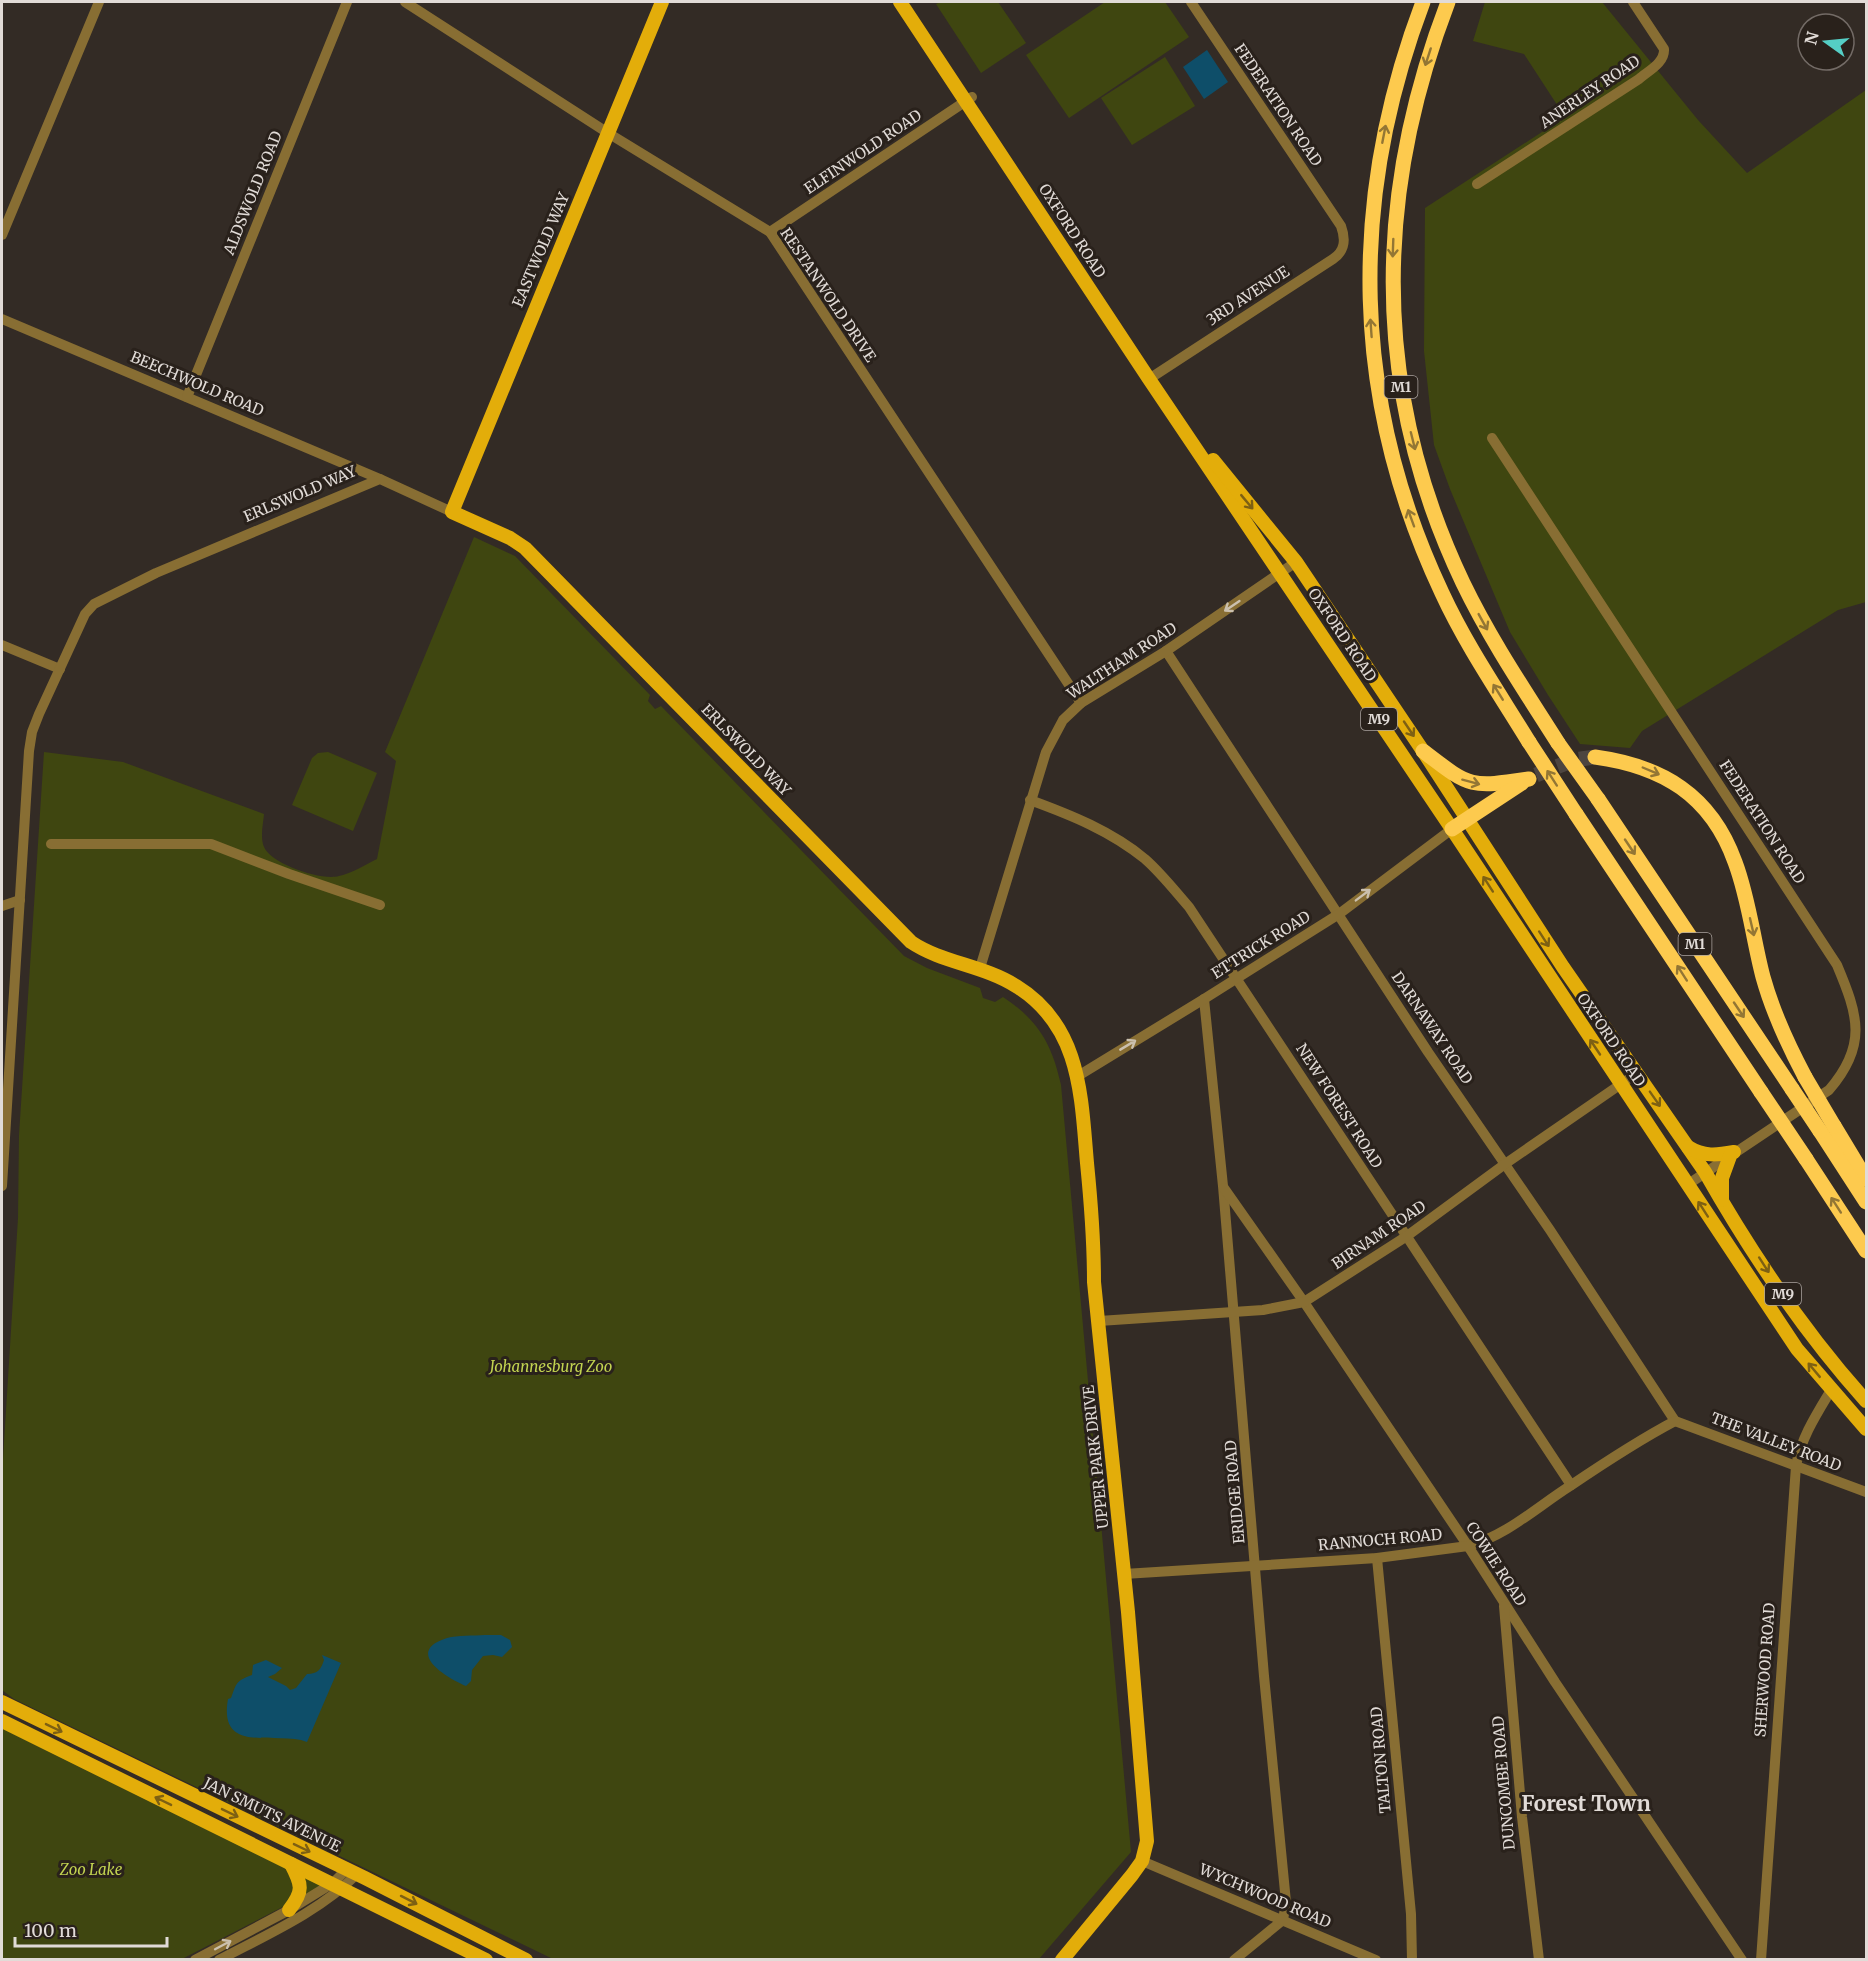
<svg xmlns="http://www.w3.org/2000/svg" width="1868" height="1961" font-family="Merriweather,serif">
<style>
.green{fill:#3f4610}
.water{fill:#0e4e69}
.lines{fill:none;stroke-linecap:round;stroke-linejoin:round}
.highway-tunnel{stroke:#4d4540;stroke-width:15;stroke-dasharray:15 8;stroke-linecap:butt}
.minor{stroke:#886e33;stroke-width:10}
.major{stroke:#e3ad0a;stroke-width:14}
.highway{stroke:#fdca4e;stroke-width:15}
.highway-bridge{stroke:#fdca4e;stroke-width:15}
.oneway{stroke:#937634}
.oneway2{stroke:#7d6013}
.oneway3{stroke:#cbc0ae}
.labels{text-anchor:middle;stroke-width:6;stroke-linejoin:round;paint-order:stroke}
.shield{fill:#29211b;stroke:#aaa39f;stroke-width:1.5}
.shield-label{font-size:14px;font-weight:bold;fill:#e1dbd7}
.street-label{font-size:15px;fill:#e1dbd7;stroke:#29211b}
.park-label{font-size:15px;font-style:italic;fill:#c2d350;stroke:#29211b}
.district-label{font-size:21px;font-weight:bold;fill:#e1dbd7;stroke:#29211b}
</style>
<rect width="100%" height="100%" fill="#332b25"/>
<g class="green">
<path d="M941 2H998L1026 43 981 73 936 4Z"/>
<path d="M1105 2H1165L1189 37 1069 118 1026 55Z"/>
<path d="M1485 2H1602L1698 120 1747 173 1866 90V602L1838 610 1642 731 1630 748 1580 744 1548 695 1510 632 1450 489 1434 445 1424 351 1425 208 1565 117 1524 54 1473 41Z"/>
<path d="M1165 57 1195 106 1132 145 1101 98Z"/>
<path d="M474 537 515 556 650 695 648 701 655 709 661 706 904 956 927 968 980 988 983 998 995 1002 1003 997C1038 1020 1052 1044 1061 1085L1131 1852 1039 1959H553L14 1699 2 1690V1475L18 1218 19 1135 44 752 123 762 264 814C263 825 260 837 264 847 271 864 321 881 339 876 352 873 365 865 377 859L396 761 385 752Z"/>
<path d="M328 752 377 773 353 831 292 805 312 758 318 753Z"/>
<path d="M2 1728 325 1885 182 1959H2Z"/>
</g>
<g class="water">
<path d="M1207 50 1228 82 1204 99 1183 67Z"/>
<path d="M485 1635H501L510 1640 512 1647 502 1657 493 1655 483 1656 472 1670 471 1681 466 1686C447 1678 403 1652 447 1638 458 1635 473 1636 485 1635Z"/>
<path d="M322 1655 341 1663 307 1742C275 1730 218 1756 228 1699L231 1698C237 1682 236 1681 252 1675L253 1665 266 1660 282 1668 275 1674 268 1677 286 1686 290 1690 296 1688 307 1674C318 1674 321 1669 324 1660Z"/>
</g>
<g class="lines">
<path class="highway-tunnel" d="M1536 775 1574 760 1595 757"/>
<g class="minor">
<path d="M405 2 608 133 770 232 1081 703"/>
<path d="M1477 184 1639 79C1648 71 1665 63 1664 49L1633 2"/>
<path d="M770 232 972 97"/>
<path d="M2 235 99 2"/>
<path d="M2 319 380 479"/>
<path d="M1149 379 1333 259C1345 251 1346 240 1341 226L1191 2"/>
<path d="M187 397 347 2"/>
<path d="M1492 438 1837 965C1858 1015 1868 1045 1829 1090L1687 1185"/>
<path d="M2 645 60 669"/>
<path d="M1166 651 1428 1052 1550 1230 1675 1421"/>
<path d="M1030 800C1071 815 1111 831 1145 859 1161 873 1175 891 1189 907L1571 1485"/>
<path d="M51 844H211L289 874 380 905"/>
<path d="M2 906 20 900"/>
<path d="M980 968 1046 752 1063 720 1081 703 1166 651 1296 562"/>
<path d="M1204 999 1223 1186 1264 1676 1286 1902 1283 1920 1234 1960"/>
<path d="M1078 1076 1204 999 1339 914 1452 829"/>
<path d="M2 1186 29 751 32 732 39 714 85 614 94 604 156 573 380 479 452 512"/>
<path d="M1224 1188 1304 1302 1468 1546 1555 1682 1742 1960"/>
<path d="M1099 1321 1263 1310 1304 1302 1407 1236 1505 1164 1637 1073"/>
<path d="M1675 1421 1866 1492"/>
<path d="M1377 1558 1411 1914 1412 1960"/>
<path d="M1124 1574 1377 1558 1468 1546C1506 1536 1537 1507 1570 1486 1604 1463 1639 1440 1675 1421"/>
<path d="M1504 1606 1522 1817 1539 1960"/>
<path d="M1142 1861 1376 1960"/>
<path d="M195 1960 289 1910 333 1883 346 1870"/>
<path d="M219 1960C266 1935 319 1912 357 1874"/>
<path d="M1761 1960 1796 1466C1801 1438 1816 1415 1831 1390"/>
</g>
<g class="major">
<path d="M662 2 452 512 510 538 525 548 911 942C942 963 983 965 1016 986 1081 1026 1081 1095 1087 1163 1091 1203 1094 1242 1094 1282L1128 1612 1147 1841 1142 1861 1132 1875 1062 1960"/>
<path d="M900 2 1149 379 1452 829 1797 1349 1866 1429"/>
<path d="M1213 460 1296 562 1423 751 1563 967 1705 1172C1751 1253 1804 1332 1866 1401"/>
<path d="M1688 1147C1704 1157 1717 1155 1734 1152"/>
<path d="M1722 1200V1178L1730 1156"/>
<path d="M2 1702 365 1878 526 1960"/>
<path d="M2 1721 486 1960"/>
<path d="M289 1910C304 1891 302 1885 291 1864"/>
</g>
<g class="highway">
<path d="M1423 2C1348 200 1351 400 1442 593 1466 645 1499 693 1529 742"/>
<path d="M1448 2C1373 198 1372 392 1463 583 1490 639 1525 691 1558 743"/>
<path d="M1423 751C1470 787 1469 788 1529 779"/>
<path d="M1595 757C1662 766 1711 795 1735 862 1749 899 1753 939 1763 977 1773 1013 1788 1045 1805 1077"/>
<path d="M1598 799 1792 1089"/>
<path d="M1576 814 1761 1092"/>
<path d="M1452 829 1522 783"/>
<path d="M1834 1126 1866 1179"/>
<path d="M1820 1131 1866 1202"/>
<path d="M1806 1159 1866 1251"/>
</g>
<g class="highway-bridge">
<path d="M1529 742 1576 814"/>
<path d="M1558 743 1598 799"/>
<path d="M1805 1077 1834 1126"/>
<path d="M1792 1089 1820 1131"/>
<path d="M1761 1092 1806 1159"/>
</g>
</g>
<defs><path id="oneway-shaft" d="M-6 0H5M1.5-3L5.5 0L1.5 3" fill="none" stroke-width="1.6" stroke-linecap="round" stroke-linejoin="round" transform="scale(1.5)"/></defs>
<g class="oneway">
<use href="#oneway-shaft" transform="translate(1428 57) rotate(108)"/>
<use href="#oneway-shaft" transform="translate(1384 134) rotate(-79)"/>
<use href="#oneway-shaft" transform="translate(1393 248) rotate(92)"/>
<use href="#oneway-shaft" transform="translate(1371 328) rotate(-94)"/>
<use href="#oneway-shaft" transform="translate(1413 441) rotate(76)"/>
<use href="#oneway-shaft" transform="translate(1411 518) rotate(-110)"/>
<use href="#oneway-shaft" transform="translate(1483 622) rotate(61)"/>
<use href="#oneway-shaft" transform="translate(1498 692) rotate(-122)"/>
<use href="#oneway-shaft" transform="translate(1651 771) rotate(23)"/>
<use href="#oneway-shaft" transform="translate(1552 778) rotate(-123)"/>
<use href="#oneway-shaft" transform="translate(1471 782) rotate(15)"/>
<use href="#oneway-shaft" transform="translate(1630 847) rotate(56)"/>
<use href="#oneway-shaft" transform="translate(1752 927) rotate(77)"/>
<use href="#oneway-shaft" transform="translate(1682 973) rotate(-123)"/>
<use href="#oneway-shaft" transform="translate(1739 1010) rotate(56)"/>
<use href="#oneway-shaft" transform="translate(1836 1205) rotate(-123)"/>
</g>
<g class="oneway2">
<use href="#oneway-shaft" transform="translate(1247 502) rotate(50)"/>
<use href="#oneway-shaft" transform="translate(1409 729) rotate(56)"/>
<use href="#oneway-shaft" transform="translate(1488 884) rotate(-123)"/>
<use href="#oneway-shaft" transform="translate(1544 939) rotate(57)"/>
<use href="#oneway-shaft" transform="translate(1595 1047) rotate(-124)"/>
<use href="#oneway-shaft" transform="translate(1655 1099) rotate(55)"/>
<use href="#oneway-shaft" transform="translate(1703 1209) rotate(-123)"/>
<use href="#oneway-shaft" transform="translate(1764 1265) rotate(57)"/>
<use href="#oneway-shaft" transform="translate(1814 1370) rotate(-130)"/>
<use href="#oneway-shaft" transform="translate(54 1728) rotate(26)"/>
<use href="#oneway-shaft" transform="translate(163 1801) rotate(-154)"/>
<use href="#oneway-shaft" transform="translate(230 1813) rotate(26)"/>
<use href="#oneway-shaft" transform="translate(302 1848) rotate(26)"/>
<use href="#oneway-shaft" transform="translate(409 1900) rotate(27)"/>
</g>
<g class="oneway3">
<use href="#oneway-shaft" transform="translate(1232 606) rotate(146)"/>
<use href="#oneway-shaft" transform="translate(1363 895) rotate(-37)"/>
<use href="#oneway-shaft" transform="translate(1128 1045) rotate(-31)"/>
<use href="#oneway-shaft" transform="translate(223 1945) rotate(-28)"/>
</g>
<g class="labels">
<g class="shield">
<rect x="1384.5" y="376" width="33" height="22" rx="4.5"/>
<rect x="1361" y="708" width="36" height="22" rx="4.5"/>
<rect x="1678.5" y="933" width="33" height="22" rx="4.5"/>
<rect x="1765" y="1283" width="36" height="22" rx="4.5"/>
</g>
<g class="shield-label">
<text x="1401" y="392">M1</text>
<text x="1379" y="724">M9</text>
<text x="1695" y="949">M1</text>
<text x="1783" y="1299">M9</text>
</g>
<g class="street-label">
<text transform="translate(1590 92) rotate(-34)" y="5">ANERLEY ROAD</text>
<text transform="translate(1278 105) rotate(56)" y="5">FEDERATION ROAD</text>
<text transform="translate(863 152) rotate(-34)" y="5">ELFINWOLD ROAD</text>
<text transform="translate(253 193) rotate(-68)" y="5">ALDSWOLD ROAD</text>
<text transform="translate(1072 231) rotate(57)" y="5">OXFORD ROAD</text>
<text transform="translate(541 250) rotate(-67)" y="5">EASTWOLD WAY</text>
<text transform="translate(828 295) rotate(56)" y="5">RESTANWOLD DRIVE</text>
<text transform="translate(1248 296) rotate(-33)" y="5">3RD AVENUE</text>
<text transform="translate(197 384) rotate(23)" y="5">BEECHWOLD ROAD</text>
<text transform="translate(300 494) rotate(-23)" y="5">ERLSWOLD WAY</text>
<text transform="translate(1342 635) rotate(56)" y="5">OXFORD ROAD</text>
<text transform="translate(1122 661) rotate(-33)" y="5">WALTHAM ROAD</text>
<text transform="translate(746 750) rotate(46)" y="5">ERLSWOLD WAY</text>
<text transform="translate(1762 822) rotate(57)" y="5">FEDERATION ROAD</text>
<text transform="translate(1261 945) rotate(-32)" y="5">ETTRICK ROAD</text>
<text transform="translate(1432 1028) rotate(56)" y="5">DARNAWAY ROAD</text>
<text transform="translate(1611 1040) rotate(56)" y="5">OXFORD ROAD</text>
<text transform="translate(1339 1106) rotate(57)" y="5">NEW FOREST ROAD</text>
<text transform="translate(1379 1235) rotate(-34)" y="5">BIRNAM ROAD</text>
<text transform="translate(1776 1442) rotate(21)" y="5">THE VALLEY ROAD</text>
<text transform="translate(1096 1457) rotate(-96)" y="5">UPPER PARK DRIVE</text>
<text transform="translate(1235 1492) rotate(-95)" y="5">ERIDGE ROAD</text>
<text transform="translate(1380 1540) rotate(-5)" y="5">RANNOCH ROAD</text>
<text transform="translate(1496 1564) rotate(57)" y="5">COWIE ROAD</text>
<text transform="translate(1765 1670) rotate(-86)" y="5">SHERWOOD ROAD</text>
<text transform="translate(1381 1760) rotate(-95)" y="5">TALTON ROAD</text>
<text transform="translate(1504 1783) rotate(-95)" y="5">DUNCOMBE ROAD</text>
<text transform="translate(272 1815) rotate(26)" y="5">JAN SMUTS AVENUE</text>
<text transform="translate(1265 1896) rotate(23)" y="5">WYCHWOOD ROAD</text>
</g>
<g class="park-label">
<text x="551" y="1372">Johannesburg Zoo</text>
<text x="91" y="1875">Zoo Lake</text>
</g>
<g class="district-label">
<text x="1586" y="1811">Forest Town</text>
</g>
</g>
<rect width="1868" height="1961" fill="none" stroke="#e1dbd7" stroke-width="6"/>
<g transform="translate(1826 42) rotate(285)"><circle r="28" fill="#29211b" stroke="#736b66" stroke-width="1.5"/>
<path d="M0-4.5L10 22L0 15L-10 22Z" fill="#55cec5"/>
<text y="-9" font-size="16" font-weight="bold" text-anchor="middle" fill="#e1dbd7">N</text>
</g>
<path d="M15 1937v9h152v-9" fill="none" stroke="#e1dbd7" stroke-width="3"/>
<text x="24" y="1937" font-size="18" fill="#e1dbd7" stroke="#29211b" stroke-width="4.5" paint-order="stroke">100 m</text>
</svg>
